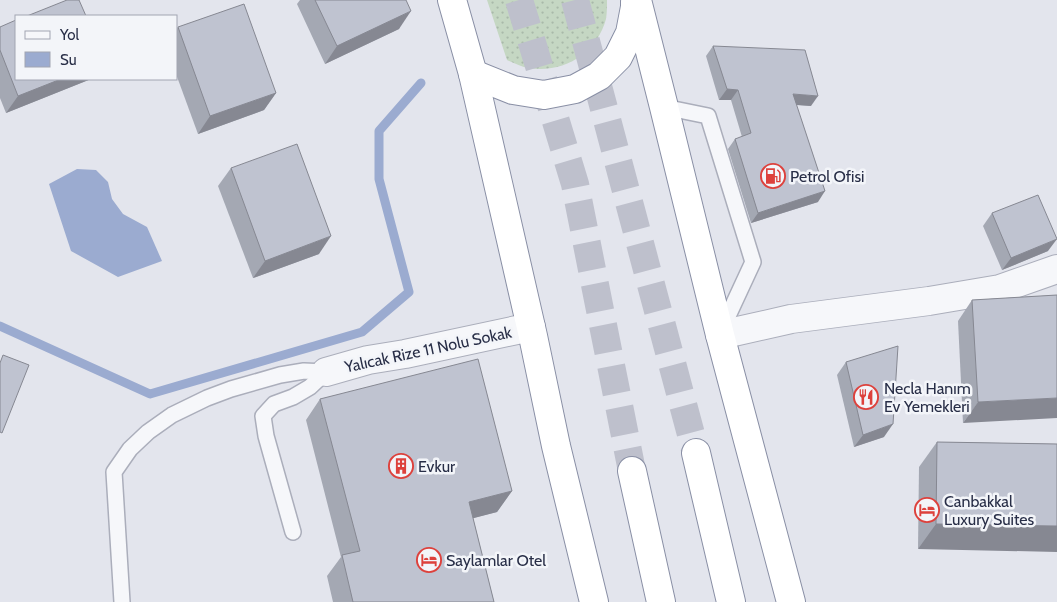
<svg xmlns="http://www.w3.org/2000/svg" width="1057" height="602" font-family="Cabin,sans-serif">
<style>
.grass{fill:url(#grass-dots)}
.water{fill:#9babd0}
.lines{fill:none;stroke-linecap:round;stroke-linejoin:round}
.stream{stroke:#9babd0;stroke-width:9}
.highway-tunnel{stroke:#bec0cc;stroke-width:28;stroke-dasharray:28 14;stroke-linecap:butt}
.lane-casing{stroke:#abaebb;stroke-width:18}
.street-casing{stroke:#abaebb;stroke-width:30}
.highway-casing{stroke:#898fa5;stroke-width:30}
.lane{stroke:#f6f7fa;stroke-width:15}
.street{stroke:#f6f7fa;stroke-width:28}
.highway{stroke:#fff;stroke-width:28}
.wall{fill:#a4a8b3}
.shaded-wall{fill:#868892}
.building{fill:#bfc3d0;stroke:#868892}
.labels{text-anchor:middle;stroke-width:5;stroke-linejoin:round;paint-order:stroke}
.poi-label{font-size:16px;fill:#282e47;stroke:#f3f5f9;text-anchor:start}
.street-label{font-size:16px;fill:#282e47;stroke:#f3f5f9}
</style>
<defs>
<pattern id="grass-dots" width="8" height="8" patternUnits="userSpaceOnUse" patternTransform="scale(1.25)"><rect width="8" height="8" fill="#c5d7c3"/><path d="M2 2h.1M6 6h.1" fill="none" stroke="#a9b9a9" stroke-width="1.8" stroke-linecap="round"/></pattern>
</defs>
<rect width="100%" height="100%" fill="#e3e5ed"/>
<path class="grass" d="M487 0H607C607 6 607 13 606 19 597 53 563 74 529 68 522 67 514 63 507 60Z"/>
<path class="water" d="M77 169 96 170 108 182 112 199 123 214 147 227 162 261 118 277 71 251 49 184Z"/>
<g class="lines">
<path class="stream" d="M0 326 150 394 362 332 409 292 379 179V131L421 83"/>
<g class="highway-tunnel">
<path d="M519 0 575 184 632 471"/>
<path d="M575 0 696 453"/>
</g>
<defs>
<g id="lane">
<path d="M664 107 708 116 753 262 721 331"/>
<path d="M293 532 266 436 263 416 274 404 293 397 310 387 326 372"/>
<path d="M122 602 114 472 130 449 148 432 172 415 207 398 231 389 280 375 304 371 326 372"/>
</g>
<g id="street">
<path d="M720 335 791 319 929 301 1000 289 1057 269"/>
<path d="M326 372 368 360 405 354 531 327"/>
</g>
<g id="highway">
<path d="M452 0 473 74 533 336 556 446 594 602"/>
<path d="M637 0 664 107 720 335 791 602"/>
<path d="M473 74 513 90 544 95 575 89 599 76 618 57 630 33 635 7V2"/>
<path d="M696 453 731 602"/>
<path d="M632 471 661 602"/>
</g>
</defs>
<use href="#lane" class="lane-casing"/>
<use href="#street" class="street-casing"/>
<use href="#highway" class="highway-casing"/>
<use href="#lane" class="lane"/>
<use href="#street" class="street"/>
<use href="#highway" class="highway"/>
</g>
<g class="wall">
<path d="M300 0H406L399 29 325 64 297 4Z"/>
<path d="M0 27 91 79 6 113 0 98Z"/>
<path d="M178 27 276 93 264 110 198 134 176 74V30Z"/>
<path d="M713 46 811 106 796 105 818 202 751 223 728 149 735 139 742 137 731 100H719L706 56Z"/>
<path d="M231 168 319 254 253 278 218 186Z"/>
<path d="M992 213 1048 251 1002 270 983 226Z"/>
<path d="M1057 295 963 423 958 321 972 300Z"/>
<path d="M846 362 884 437 854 447 837 375Z"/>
<path d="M320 399 512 491 497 512 473 518 494 602H333L327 576 341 557 306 420Z"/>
<path d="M937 442 1057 444 918 549 919 467Z"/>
</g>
<g class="shaded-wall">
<path d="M411 11 399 29 325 64 337 46Z"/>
<path d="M61 79H91L6 113 18 96Z"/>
<path d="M727 89 738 90 731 100H719Z"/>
<path d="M276 93 264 110 198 134 210 116Z"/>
<path d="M793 94 818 96 811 106 786 104Z"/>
<path d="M825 191 818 202 751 223 758 213Z"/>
<path d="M331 236 319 254 253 278 265 261Z"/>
<path d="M1057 239 1048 251 1002 270 1011 258Z"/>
<path d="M1057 398V418L963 423 978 402Z"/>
<path d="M893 424 884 437 854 447 863 435Z"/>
<path d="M512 491 497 512 455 523 469 502Z"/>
<path d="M936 524 1057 526V552L918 549Z"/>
</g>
<g class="building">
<path d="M67 0H79L86 16H27Z"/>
<path d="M315 0H406L411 11 337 46Z"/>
<path d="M244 4 276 93 210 116 178 27Z"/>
<path d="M16 20V79H61L18 96 0 50V27Z"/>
<path d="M713 46 805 50 818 96 793 94 825 191 758 213 735 139 751 133 738 90 727 89Z"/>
<path d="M297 144 331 236 265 261 231 168Z"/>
<path d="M1038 195 1057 239 1011 258 992 213Z"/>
<path d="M1057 295V398L978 402 972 300Z"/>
<path d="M898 346 893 424 863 435 846 362Z"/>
<path d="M3 355 29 365 2 433 0 432V363Z"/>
<path d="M478 359 512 491 469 502 494 602H353L342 555 360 551 320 399Z"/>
<path d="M937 442 1057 444V526L936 524Z"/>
</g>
<defs>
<symbol id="fuel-ring" viewBox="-11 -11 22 22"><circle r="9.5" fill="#f3f5f9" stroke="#dd413c" stroke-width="1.5"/><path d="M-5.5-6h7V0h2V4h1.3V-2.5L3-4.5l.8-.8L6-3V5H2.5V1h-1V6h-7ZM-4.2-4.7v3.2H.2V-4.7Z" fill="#dd413c"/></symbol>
<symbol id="restaurant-ring" viewBox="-11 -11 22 22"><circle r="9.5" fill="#f3f5f9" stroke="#dd413c" stroke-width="1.5"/><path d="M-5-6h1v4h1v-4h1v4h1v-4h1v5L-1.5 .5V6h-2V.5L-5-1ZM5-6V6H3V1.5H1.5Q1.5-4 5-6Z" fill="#dd413c"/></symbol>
<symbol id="building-ring" viewBox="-11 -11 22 22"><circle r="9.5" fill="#f3f5f9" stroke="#dd413c" stroke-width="1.5"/><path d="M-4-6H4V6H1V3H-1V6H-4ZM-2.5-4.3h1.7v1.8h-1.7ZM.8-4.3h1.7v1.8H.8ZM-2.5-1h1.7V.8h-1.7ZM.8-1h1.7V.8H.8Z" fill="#dd413c"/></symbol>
<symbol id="hotel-ring" viewBox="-11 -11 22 22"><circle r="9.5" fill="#f3f5f9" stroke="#dd413c" stroke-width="1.5"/><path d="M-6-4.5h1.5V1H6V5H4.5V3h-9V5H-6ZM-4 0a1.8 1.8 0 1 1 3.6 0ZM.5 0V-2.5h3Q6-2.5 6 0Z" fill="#dd413c"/></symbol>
</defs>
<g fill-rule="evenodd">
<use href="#fuel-ring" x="759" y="162" width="28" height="28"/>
<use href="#restaurant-ring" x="852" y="383" width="28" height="28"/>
<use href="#building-ring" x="387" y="452" width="28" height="28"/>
<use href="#hotel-ring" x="913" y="496" width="28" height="28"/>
<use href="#hotel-ring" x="415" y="546" width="28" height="28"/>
</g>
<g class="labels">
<g class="poi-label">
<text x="790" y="182">Petrol Ofisi</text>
<text x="884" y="394">Necla Hanım<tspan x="884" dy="18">Ev Yemekleri</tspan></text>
<text x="418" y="472">Evkur</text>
<text x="944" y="507">Canbakkal<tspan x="944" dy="18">Luxury Suites</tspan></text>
<text x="446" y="566">Saylamlar Otel</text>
</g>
<g class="street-label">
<text transform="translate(428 349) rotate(-12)" y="6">Yalıcak Rize 11 Nolu Sokak</text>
</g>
</g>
<rect x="15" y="15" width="162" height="65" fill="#f3f5f9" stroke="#a2a5b2"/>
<rect x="25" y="31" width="25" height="8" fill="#f6f7fa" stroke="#a2a5b2"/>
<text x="60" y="40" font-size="15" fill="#282e47">Yol</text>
<rect x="25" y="52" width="25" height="15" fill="#9babd0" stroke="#a2a5b2"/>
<text x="60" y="65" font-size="15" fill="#282e47">Su</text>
</svg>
